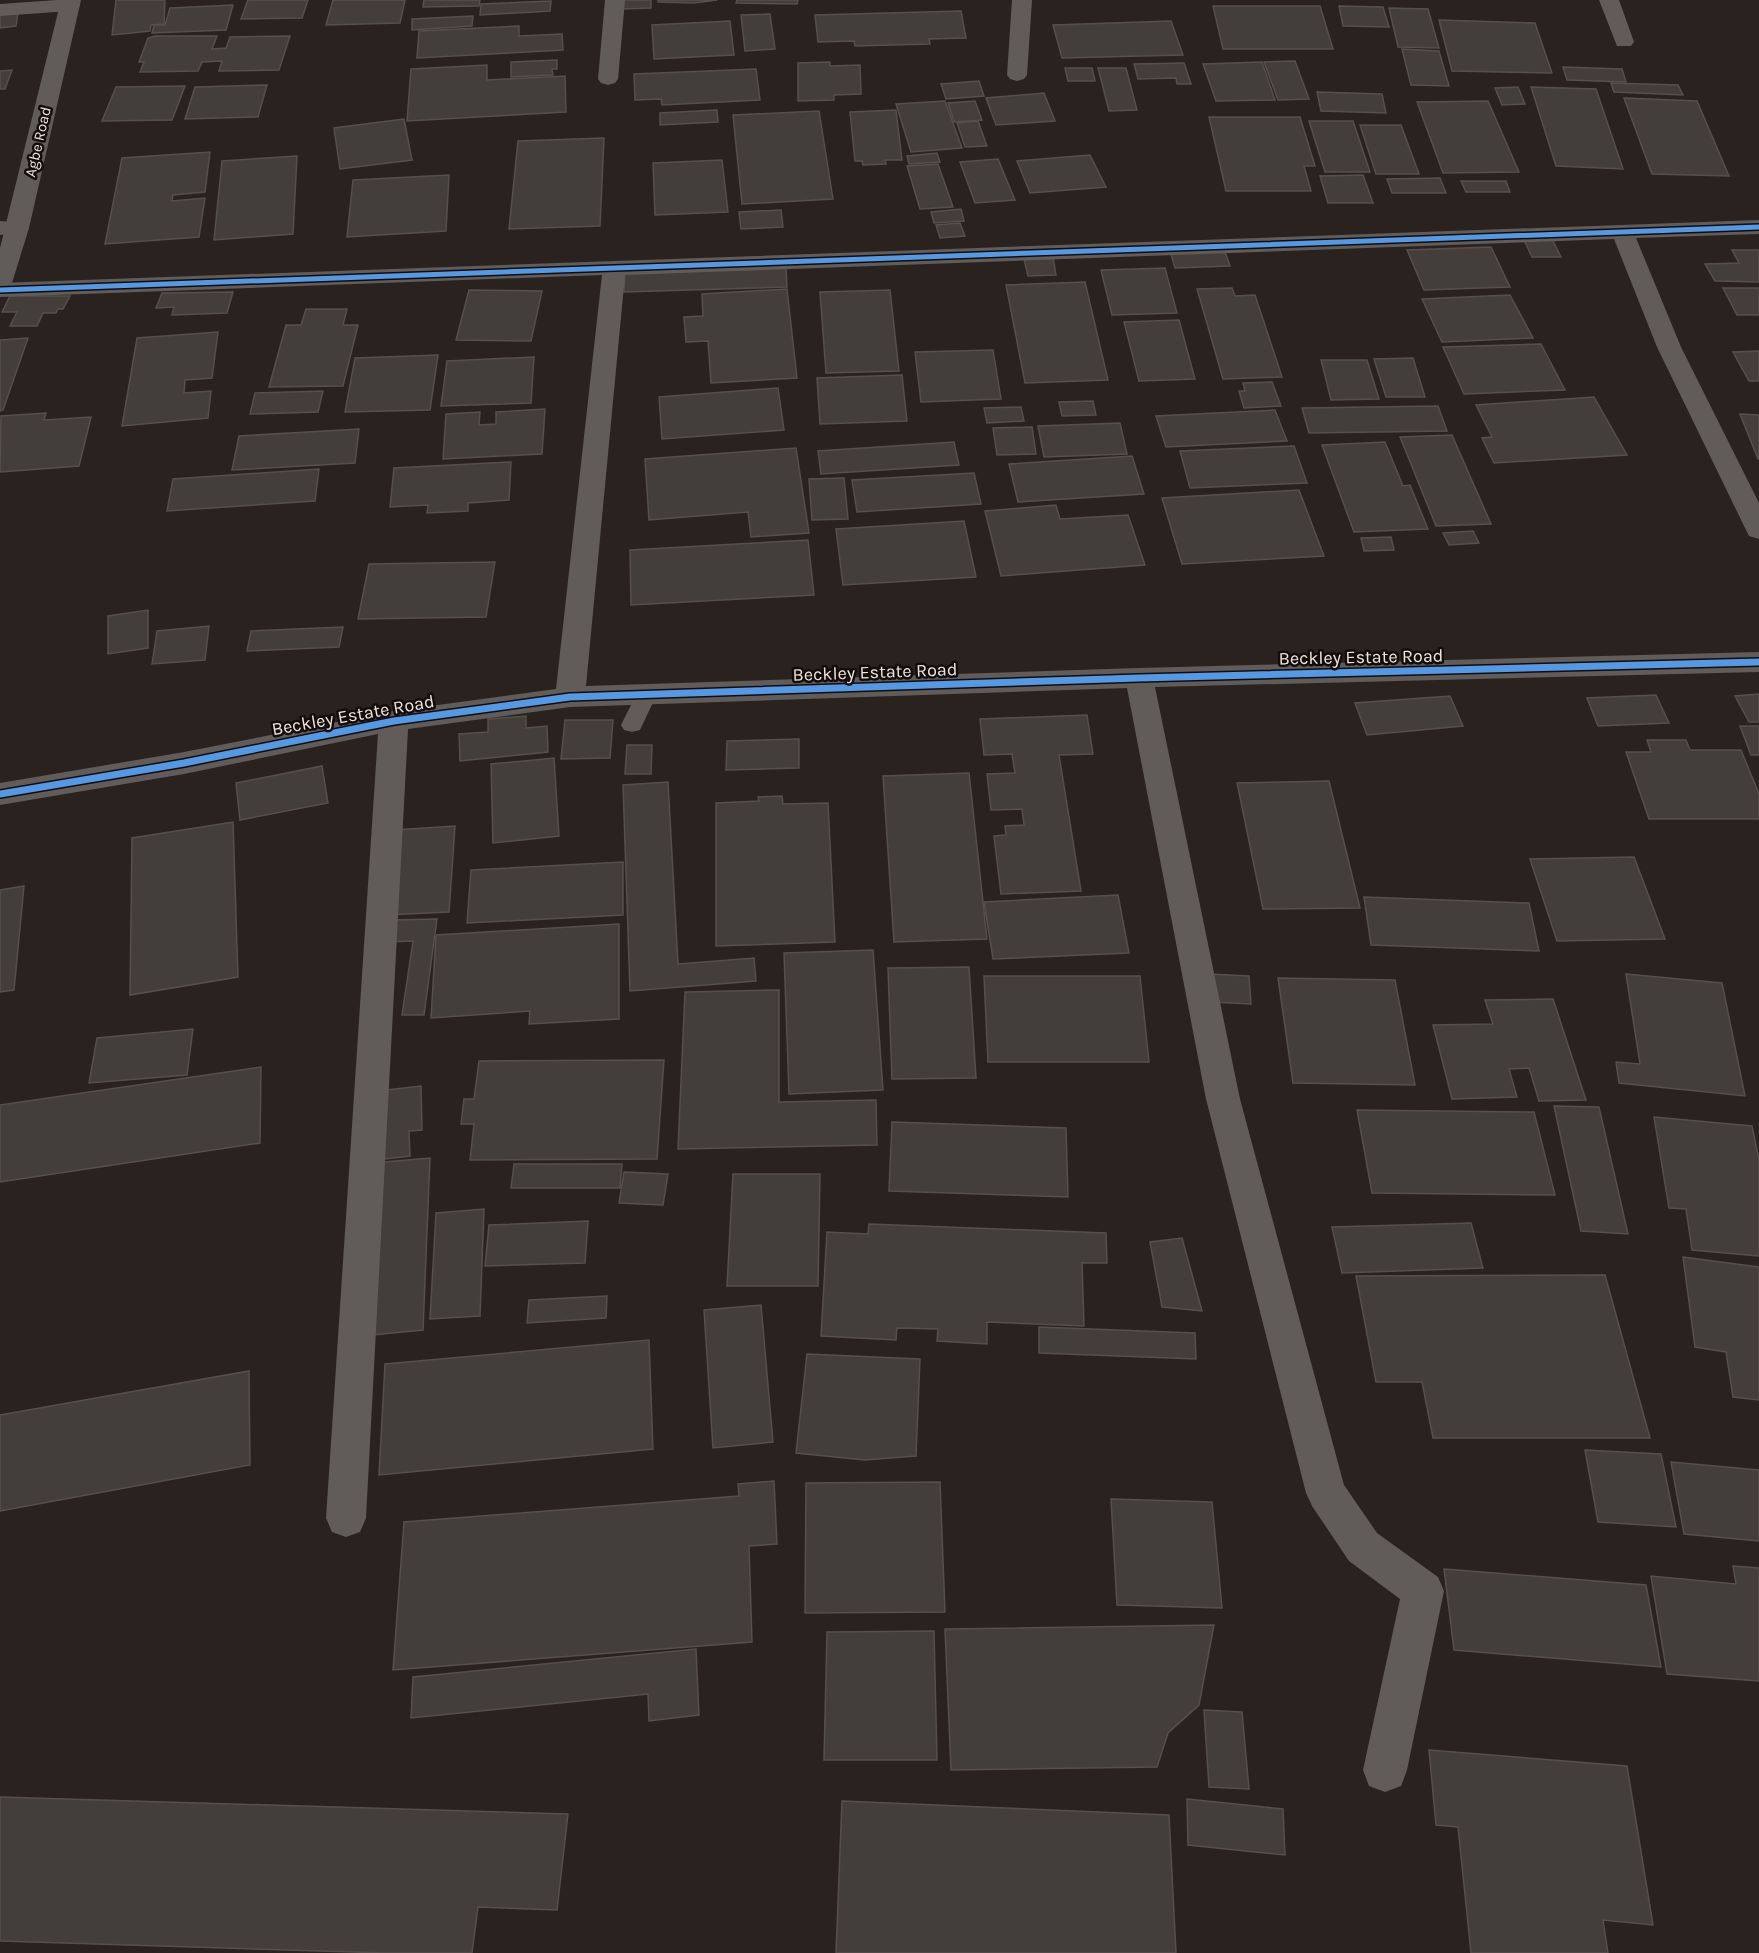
<svg xmlns="http://www.w3.org/2000/svg" width="1759" height="1953" font-family="Karla,sans-serif">
<style>
.building{fill:#443e3a;stroke:#564f4c;stroke-width:1.5}
.lines{fill:none;stroke-linecap:round;stroke-linejoin:round}
.service{fill:#625c58;fill-rule:evenodd}
.minor{fill:#625c58;fill-rule:evenodd}
.tertiary{fill:#625c58;fill-rule:evenodd}
.cycleway-far1-casing{stroke:#130c09;stroke-width:8}
.cycleway-casing{stroke:#130c09;stroke-width:10}
.cycleway-far1{stroke:#5399e6;stroke-width:5}
.cycleway{stroke:#5399e6;stroke-width:7}
.labels{text-anchor:middle;stroke-width:5;stroke-linejoin:round;paint-order:stroke}
.far-street-label{font-size:15px;fill:#efe5e0;stroke:#130c09}
.street-label{font-size:18px;fill:#efe5e0;stroke:#130c09}
</style>
<rect width="100%" height="100%" fill="#2a221e"/>
<g class="building">
<path d="M116 0H165L164 24 151 25 150 31 112 35Z"/>
<path d="M248 0H308L302 18 241 19Z"/>
<path d="M333 0H405L400 23 326 25Z"/>
<path d="M424 0H480L479 6 423 7Z"/>
<path d="M621 0H651V8L621 9Z"/>
<path d="M658 0H717L694 3 658 2Z"/>
<path d="M737 0H798L797 4 736 3Z"/>
<path d="M551 1 550 11 480 15 481 4Z"/>
<path d="M233 5 226 30 152 33 154 25H165L170 8Z"/>
<path d="M1213 6H1320L1333 49H1223Z"/>
<path d="M1339 6 1383 7 1389 27 1343 26Z"/>
<path d="M1389 8 1428 9 1439 48 1398 47Z"/>
<path d="M961 11 966 38 929 39 930 44 855 46 854 41 818 42 815 15Z"/>
<path d="M18 13 16 26 0 28V15Z"/>
<path d="M770 14 775 49 745 51 741 15Z"/>
<path d="M473 16 472 26 412 30V19Z"/>
<path d="M1439 20 1535 23 1552 73 1452 71Z"/>
<path d="M730 21 734 55 654 59 652 25Z"/>
<path d="M1171 21 1183 55 1062 58 1053 25Z"/>
<path d="M519 26V36L562 34 563 50 417 58 419 31Z"/>
<path d="M155 36H217L212 49 226 48 230 37 290 36 279 70 219 71 222 61 202 62 198 71 140 72 144 62H139L148 38Z"/>
<path d="M1402 49 1439 51 1449 86 1411 85Z"/>
<path d="M557 60V69H552L553 75 511 77V62Z"/>
<path d="M1295 61 1309 99 1278 100 1264 62Z"/>
<path d="M830 62V66L860 65 861 94 834 95V100L798 101V63Z"/>
<path d="M1262 62 1275 100 1216 101 1203 64Z"/>
<path d="M1184 63 1191 84H1177L1176 78 1138 79 1134 64Z"/>
<path d="M487 65V80L565 76 566 112 407 121 411 69Z"/>
<path d="M1563 67 1622 69 1626 82 1567 80Z"/>
<path d="M1065 68H1092L1095 81H1068Z"/>
<path d="M1098 68H1126L1137 110 1109 111Z"/>
<path d="M756 69 760 100 662 105 661 99 635 100 634 74Z"/>
<path d="M12 70 5 89H0V71Z"/>
<path d="M979 81 984 96 946 99 941 84Z"/>
<path d="M1611 83 1678 85 1683 95 1614 92Z"/>
<path d="M267 85 258 117 185 119 195 87Z"/>
<path d="M185 86 172 120 102 121 116 87Z"/>
<path d="M1518 87 1525 104 1502 105 1495 88Z"/>
<path d="M1531 87 1596 89 1623 169 1556 166Z"/>
<path d="M1317 92 1382 94 1386 113 1321 111Z"/>
<path d="M1044 93 1055 121 996 125 986 98Z"/>
<path d="M1624 98 1697 101 1729 176 1652 174Z"/>
<path d="M945 101 962 148 911 152 896 104Z"/>
<path d="M975 101 982 120 954 122 948 103Z"/>
<path d="M1488 101 1519 172 1443 173 1417 102Z"/>
<path d="M717 110 718 122 660 125V113Z"/>
<path d="M896 110 902 160H885L886 164 863 165 862 161H855L850 112Z"/>
<path d="M819 111 833 199 742 204 733 115Z"/>
<path d="M1209 117H1300L1315 166H1304L1311 191H1226Z"/>
<path d="M404 119 412 160 340 169 334 128Z"/>
<path d="M978 121 987 146 965 147 957 123Z"/>
<path d="M1309 121H1353L1370 172H1325Z"/>
<path d="M1360 125H1401L1419 174H1376Z"/>
<path d="M604 138 600 226 509 229 518 141Z"/>
<path d="M210 152 205 192 173 195 172 201 205 198 199 237 105 244 122 158Z"/>
<path d="M937 153 940 162 909 164 907 156Z"/>
<path d="M1090 155 1106 187 1030 193 1017 161Z"/>
<path d="M297 156 293 234 214 240 222 161Z"/>
<path d="M998 159 1015 200 975 203 960 162Z"/>
<path d="M722 160 728 212 655 215 653 163Z"/>
<path d="M938 164 953 207 920 209 907 166Z"/>
<path d="M449 175 446 231 347 237 353 180Z"/>
<path d="M1363 175 1373 203H1328L1320 176Z"/>
<path d="M1440 178 1446 193H1392L1387 179Z"/>
<path d="M1461 181H1506L1510 192H1466Z"/>
<path d="M961 209 964 221 934 223 931 212Z"/>
<path d="M781 210 783 227 741 229 739 212Z"/>
<path d="M960 223 965 236 940 238 936 225Z"/>
<path d="M1551 237 1561 257H1532L1523 238Z"/>
<path d="M1491 247 1510 287 1424 290 1407 250Z"/>
<path d="M1224 249 1230 266 1175 268 1170 251Z"/>
<path d="M1732 250H1759V282L1715 281 1705 264 1739 263Z"/>
<path d="M1053 257 1056 275 1028 276 1024 259Z"/>
<path d="M786 267 787 287 624 292 625 272Z"/>
<path d="M1165 268 1177 313 1112 315 1101 270Z"/>
<path d="M1085 282 1108 380 1025 383 1006 285Z"/>
<path d="M1232 288 1235 296 1255 295 1282 377 1223 379 1197 289Z"/>
<path d="M1723 288H1759V315H1737Z"/>
<path d="M787 289 797 378 711 383 708 341 686 342 684 317 703 316 702 294Z"/>
<path d="M469 290 542 291 531 341 456 340Z"/>
<path d="M890 290 899 371 826 373 820 292Z"/>
<path d="M233 292 227 313 172 315 174 307 156 308 162 293Z"/>
<path d="M1510 295 1533 338 1442 342 1422 299Z"/>
<path d="M10 296H70L63 309H58L56 313H43L37 326H10L17 312H2Z"/>
<path d="M306 309H347L343 325H358L343 386 269 387 286 325H301Z"/>
<path d="M1179 320 1195 379 1139 381 1124 322Z"/>
<path d="M218 332 212 378 185 380 184 393 211 391 208 418 122 426 137 338Z"/>
<path d="M28 338 3 410 0 411V340Z"/>
<path d="M1541 344 1565 390 1464 394 1443 347Z"/>
<path d="M993 350 1001 399 921 402 915 352Z"/>
<path d="M1759 351V381H1749L1733 352Z"/>
<path d="M438 355 430 410 345 412 355 358Z"/>
<path d="M534 357 531 403 441 406 447 361Z"/>
<path d="M1413 358 1425 397H1386L1374 359Z"/>
<path d="M1321 360H1367L1379 399 1331 400Z"/>
<path d="M902 375 907 421 820 424 817 378Z"/>
<path d="M1272 382 1281 406 1244 408 1239 391H1245L1243 383Z"/>
<path d="M778 388 784 430 662 439 659 397Z"/>
<path d="M323 391 318 412 250 414 255 393Z"/>
<path d="M1594 397 1627 455 1494 463 1482 438 1492 437 1476 405Z"/>
<path d="M1093 401 1096 415 1062 416 1059 402Z"/>
<path d="M1438 406 1447 431 1309 433 1302 408Z"/>
<path d="M1021 407 1024 421 987 423 984 408Z"/>
<path d="M545 409 542 454 443 459 446 414 480 412 479 425 496 424V412Z"/>
<path d="M1275 410 1287 441 1166 447 1156 416Z"/>
<path d="M46 413 44 420 91 417 79 466 0 472 1 416Z"/>
<path d="M1740 414 1759 415V459H1758Z"/>
<path d="M1120 423 1127 454 1044 457 1038 426Z"/>
<path d="M1032 427 1036 454 997 455 993 428Z"/>
<path d="M359 429 355 463 232 470 239 436Z"/>
<path d="M1452 435 1491 524 1436 526 1400 437Z"/>
<path d="M954 442 959 465 821 474 818 451Z"/>
<path d="M1385 442 1403 486 1410 485 1428 529 1354 532 1322 445Z"/>
<path d="M1294 446 1307 483 1190 488 1180 451Z"/>
<path d="M796 448 809 533 751 537 748 512 649 520 645 459Z"/>
<path d="M1132 456 1144 494 1018 502 1009 464Z"/>
<path d="M511 462 509 500 468 503V511L427 513 428 505 390 507 394 468Z"/>
<path d="M319 469 315 501 167 511 173 479Z"/>
<path d="M974 473 981 504 857 512 852 480Z"/>
<path d="M844 478 848 519 812 520 809 479Z"/>
<path d="M1299 490 1324 556 1182 564 1162 498Z"/>
<path d="M1056 505 1060 519 1128 515 1145 565 1001 576 985 511Z"/>
<path d="M964 521 976 577 843 585 836 529Z"/>
<path d="M1473 531 1479 543 1449 545 1443 533Z"/>
<path d="M1391 537 1394 550 1364 551 1361 538Z"/>
<path d="M808 540 814 595 631 605 630 550Z"/>
<path d="M495 562 486 617 358 619 369 564Z"/>
<path d="M148 610V648L108 654V616Z"/>
<path d="M209 626 205 660 152 664 157 631Z"/>
<path d="M343 627 339 647 247 651 251 631Z"/>
<path d="M1759 694V722H1749L1735 696Z"/>
<path d="M1656 695 1669 723 1598 726 1587 698Z"/>
<path d="M1450 696 1463 726 1367 735 1355 703Z"/>
<path d="M1087 715 1093 754 1059 755 1081 891 1001 894 994 836 1006 835 1005 826 1024 825 1022 809 991 810 987 774 1015 773 1012 754 984 755 980 719Z"/>
<path d="M526 716V728L547 726 548 752 460 761 459 734 488 732V719Z"/>
<path d="M565 720H613L610 758 561 759Z"/>
<path d="M1740 726H1759V755H1751Z"/>
<path d="M799 739V768L726 770 727 741Z"/>
<path d="M1647 740H1686L1690 750H1741L1759 794V819H1649L1626 752H1651Z"/>
<path d="M627 745H652L651 774H625Z"/>
<path d="M554 758 559 836 493 843 491 764Z"/>
<path d="M322 766 328 803 240 820 236 783Z"/>
<path d="M969 773 987 939 894 942 883 776Z"/>
<path d="M1329 781 1360 908 1263 909 1237 783Z"/>
<path d="M668 782 678 964 754 958 756 981 630 991 623 785Z"/>
<path d="M782 796 783 804 828 803 835 942 716 946V803L759 801 758 797Z"/>
<path d="M233 822 238 977 130 995 132 838Z"/>
<path d="M455 826 449 912 387 915 394 830Z"/>
<path d="M1634 857 1665 939 1557 941 1530 859Z"/>
<path d="M623 862V915L467 923 471 870Z"/>
<path d="M24 886 14 990 0 992V890Z"/>
<path d="M1118 895 1129 953 993 959 984 902Z"/>
<path d="M1364 897 1529 903 1539 951 1371 945Z"/>
<path d="M437 919 424 1015H402L413 941 388 942 391 920Z"/>
<path d="M619 924V1019L529 1024 530 1011 431 1018 436 935Z"/>
<path d="M873 950 883 1090 789 1094 784 953Z"/>
<path d="M969 967 976 1078 892 1079 888 968Z"/>
<path d="M1210 974 1249 976 1251 1004 1212 1002Z"/>
<path d="M1626 974 1722 983 1745 1096 1619 1083 1616 1062 1640 1064Z"/>
<path d="M984 976H1140L1149 1062H988Z"/>
<path d="M1278 978 1395 980 1415 1085 1293 1083Z"/>
<path d="M779 990V1102L876 1100 877 1145 678 1149 685 992Z"/>
<path d="M1553 999 1586 1100 1539 1101 1529 1068 1509 1069 1517 1097 1452 1099 1433 1025 1493 1024 1485 1000Z"/>
<path d="M193 1029 187 1075 89 1083 97 1038Z"/>
<path d="M664 1060 657 1159 470 1160 474 1124H461L464 1099H474L479 1061Z"/>
<path d="M261 1067 260 1143 0 1182V1105Z"/>
<path d="M421 1086 422 1130 409 1131 410 1156 377 1160 378 1091Z"/>
<path d="M1554 1106 1599 1107 1628 1234 1581 1231Z"/>
<path d="M1357 1110 1534 1112 1555 1195 1372 1193Z"/>
<path d="M1654 1117 1752 1126 1759 1160V1256L1692 1250 1686 1209 1669 1208Z"/>
<path d="M892 1122 1066 1128 1068 1197 889 1191Z"/>
<path d="M430 1158 423 1330 373 1335 384 1162Z"/>
<path d="M514 1164H622L620 1188H511Z"/>
<path d="M624 1172 668 1174 663 1205 619 1203Z"/>
<path d="M733 1174H820L818 1286H727Z"/>
<path d="M484 1209 480 1316 430 1319 436 1213Z"/>
<path d="M588 1221 585 1263 485 1266 489 1225Z"/>
<path d="M1471 1223 1483 1268 1342 1273 1332 1227Z"/>
<path d="M869 1224 1106 1233 1107 1263H1082L1084 1326 987 1322V1344L937 1341 938 1329 897 1328 896 1340 821 1336 827 1232 868 1234Z"/>
<path d="M1182 1238 1202 1311 1162 1307 1150 1242Z"/>
<path d="M1683 1257 1759 1267V1400L1733 1397 1726 1352 1695 1347Z"/>
<path d="M1605 1275 1650 1438H1433L1422 1382H1376L1356 1276Z"/>
<path d="M607 1296 606 1318 527 1323 529 1300Z"/>
<path d="M761 1305 773 1442 713 1448 704 1310Z"/>
<path d="M1039 1327 1195 1333 1196 1359 1039 1353Z"/>
<path d="M649 1340 653 1449 379 1475 385 1364Z"/>
<path d="M807 1354 920 1359 916 1456 865 1460 796 1453Z"/>
<path d="M249 1371 250 1465 0 1511V1415Z"/>
<path d="M1585 1450 1661 1454 1676 1527 1598 1522Z"/>
<path d="M1671 1462 1759 1470V1541L1684 1534Z"/>
<path d="M774 1481 777 1544 749 1546 752 1642 393 1670 404 1522 739 1496 738 1484Z"/>
<path d="M940 1482 945 1612 805 1613 806 1483Z"/>
<path d="M1111 1499 1212 1502 1222 1608 1117 1605Z"/>
<path d="M1733 1566 1759 1568V1681L1667 1674 1651 1576 1736 1584Z"/>
<path d="M1444 1569 1646 1585 1661 1667 1454 1650Z"/>
<path d="M1214 1625 1199 1705 1168 1733 1157 1767 951 1770 945 1629Z"/>
<path d="M934 1631 937 1760H824L827 1632Z"/>
<path d="M696 1649 699 1715 649 1721 648 1694 411 1718 413 1677Z"/>
<path d="M1204 1710 1242 1712 1249 1789 1209 1787Z"/>
<path d="M1429 1750 1627 1766 1653 1925 1603 1920 1608 1953H1471L1458 1827 1436 1825Z"/>
<path d="M0 1797 568 1814 557 1910 478 1907 472 1953H385L0 1941Z"/>
<path d="M1187 1799 1283 1809 1285 1855 1188 1845Z"/>
<path d="M842 1801 1169 1815 1176 1953H836Z"/>
</g>
<g class="lines">
<path class="service" d="M646 687 653 689 657 694 640 730 632 732 624 730 621 725 639 689Z"/>
<g class="minor">
<path d="M57 0H74L80 5 77 9 70 11 0 16V4Z"/>
<path d="M605 0H625L618 79 615 83 608 85 601 83 598 79Z"/>
<path d="M1012 0H1032L1027 75 1024 79 1017 81 1010 79 1007 75Z"/>
<path d="M1599 0H1619L1634 42 1631 46H1617Z"/>
<path d="M1759 220V234L1636 238 1681 347 1759 503V539L1749 536 1746 530 1657 347 1614 239 625 275 586 686 1139 668 1759 652V672L1155 687 1240 1099 1344 1485 1377 1533 1438 1577 1444 1591 1407 1770 1401 1786 1385 1792 1369 1786 1363 1770 1400 1599 1349 1561 1312 1506 1306 1493 1206 1099 1127 688 570 707 408 729 366 1518 360 1532 346 1537 332 1532 326 1518 378 734 184 774 0 805V783L184 752 394 711 556 689 602 275 0 297V283Z"/>
<path d="M0 221 26 223 29 228 26 233 0 235Z"/>
</g>
<path class="tertiary" d="M61 0H81L29 228 12 283 8 288 0 290V248Z"/>
<defs>
<path id="cycleway-far1" d="M0 290 1759 227"/>
<path id="cycleway" d="M0 794 184 763 394 721 570 697 1139 678 1759 662"/>
</defs>
<use href="#cycleway-far1" class="cycleway-far1-casing"/>
<use href="#cycleway" class="cycleway-casing"/>
<use href="#cycleway-far1" class="cycleway-far1"/>
<use href="#cycleway" class="cycleway"/>
</g>
<g class="labels">
<g class="far-street-label">
<text transform="translate(38 142) rotate(-77)" y="5">Agbe Road</text>
</g>
<g class="street-label">
<text transform="translate(1361 657) rotate(-1)" y="6">Beckley Estate Road</text>
<text transform="translate(875 672) rotate(-2)" y="6">Beckley Estate Road</text>
<text transform="translate(353 715) rotate(-10)" y="6">Beckley Estate Road</text>
</g>
</g>
</svg>
